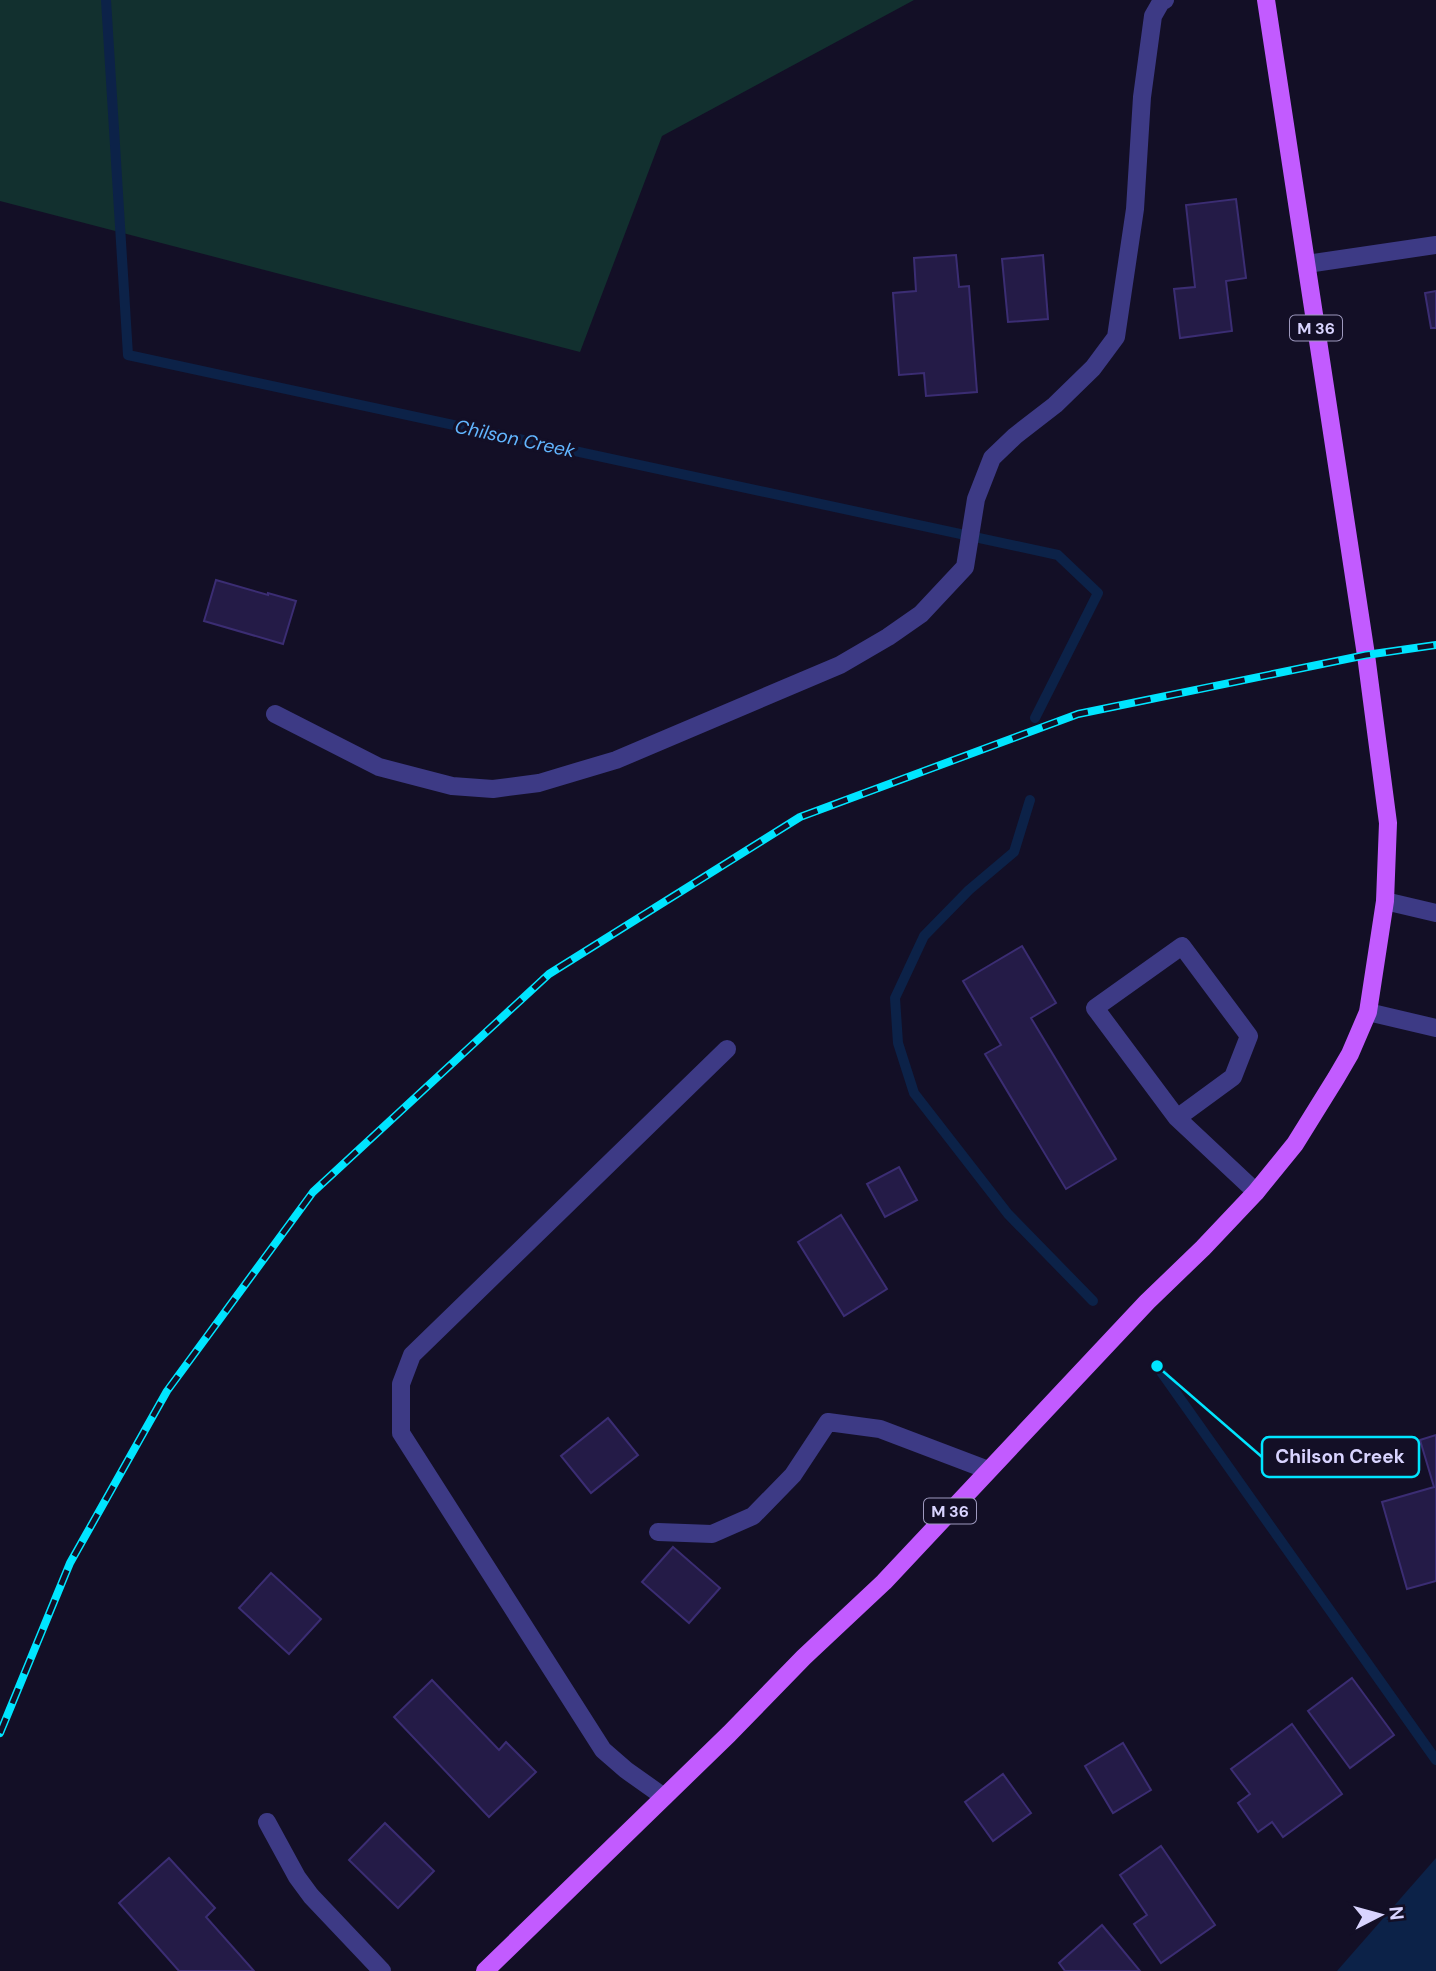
<svg xmlns="http://www.w3.org/2000/svg" width="1436" height="1971" font-family="'DM Sans',sans-serif">
<style>
.green{fill:#12302f}
.water{fill:#0c2248}
.lines{fill:none;stroke-linecap:round;stroke-linejoin:round}
.stream{stroke:#0c2248;stroke-width:10}
.building{fill:#241b47;stroke:#3b2d73;stroke-width:2}
.lane{stroke:#3d3a85;stroke-width:18}
.street{stroke:#3d3a85;stroke-width:18}
.primary{stroke:#c25bff;stroke-width:18}
.rail-casing{stroke:#00e5ff;stroke-width:8}
.rail{stroke:#130f26;stroke-width:5;stroke-dasharray:16;stroke-linecap:butt}
.labels{text-anchor:middle;stroke-width:6;stroke-linejoin:round;paint-order:stroke}
.shield{fill:#130f26;stroke:#9e99be;stroke-width:2}
.shield-label{font-size:16px;font-weight:bold;fill:#d9d4ff}
.water-label{font-size:19px;font-style:italic;fill:#62b6ff;stroke:#130f26}
.leader{fill:none;stroke:#00e5ff;stroke-width:2.5}
.callout-dot{fill:#00e5ff;stroke:#130f26;stroke-width:2.5}
.callout{fill:#130f26;stroke:#00e5ff;stroke-width:2.5}
.callout-label{font-size:19px;text-anchor:middle;font-weight:bold;fill:#d9d4ff}
</style>
<rect width="100%" height="100%" fill="#130f26"/>
<path class="green" d="M0 0H914L662 136 580 352 0 201Z"/>
<path class="water" d="M1436 1858V1971H1337Z"/>
<g class="lines">
<g class="stream">
<path d="M106 0 128 355 1058 555 1098 593 1035 718"/>
<path d="M1030 800 1014 852 969 890 924 936 895 998 898 1043 914 1093 1008 1214 1093 1301"/>
<path d="M1157 1366 1436 1760"/>
</g>
</g>
<g class="building">
<path d="M1236 199 1246 278 1226 281 1232 331 1180 338 1174 289 1195 287 1186 205Z"/>
<path d="M956 255 959 287 969 286 977 392 926 396 924 373 899 375 893 293 916 291 914 258Z"/>
<path d="M1043 255 1048 319 1008 322 1002 259Z"/>
<path d="M1436 291V328H1431L1425 293Z"/>
<path d="M216 580 268 595V593L296 601 283 644 204 621Z"/>
<path d="M1022 946 1056 1003 1031 1018 1116 1159 1066 1189 985 1054 1001 1045 963 981Z"/>
<path d="M899 1167 917 1200 885 1217 867 1184Z"/>
<path d="M841 1215 887 1289 844 1316 798 1242Z"/>
<path d="M608 1418 638 1455 591 1493 561 1456Z"/>
<path d="M1436 1435V1581L1407 1589 1382 1502 1434 1487 1420 1440Z"/>
<path d="M673 1547 720 1588 689 1623 642 1582Z"/>
<path d="M271 1573 321 1619 289 1654 239 1608Z"/>
<path d="M1352 1678 1394 1735 1350 1768 1308 1711Z"/>
<path d="M432 1680 499 1750 506 1742 536 1772 489 1817 394 1717Z"/>
<path d="M1292 1724 1342 1794 1283 1837 1272 1822 1258 1832 1238 1803 1250 1794 1231 1769Z"/>
<path d="M1123 1743 1151 1790 1113 1813 1085 1766Z"/>
<path d="M1003 1774 1031 1813 993 1841 965 1802Z"/>
<path d="M385 1823 434 1871 398 1908 349 1860Z"/>
<path d="M1161 1846 1215 1925 1161 1963 1134 1924 1147 1915 1120 1875Z"/>
<path d="M169 1858 215 1908 206 1917 254 1971H179L119 1903Z"/>
<path d="M1102 1925 1140 1971H1065L1059 1963Z"/>
</g>
<g class="lines">
<g class="lane">
<path d="M1307 264 1436 245"/>
<path d="M275 714 379 767 452 786 493 789 539 783 616 760 840 665 888 637 921 614 965 567 976 499 992 458 1015 436 1055 405 1093 368 1116 337 1135 209 1142 97 1153 16 1161 2 1165 0"/>
<path d="M1385 901 1436 913"/>
<path d="M1177 1118 1233 1077 1249 1036 1182 946 1095 1008 1177 1118 1256 1192"/>
<path d="M658 1532 712 1534 753 1516 793 1475 828 1422 880 1429 988 1470"/>
<path d="M664 1797 626 1770 603 1750 401 1433V1384L412 1355 727 1049"/>
<path d="M267 1822 297 1877 311 1896 382 1971"/>
</g>
<path class="street" d="M1368 1012 1436 1028"/>
<path class="primary" d="M485 1971 729 1734 804 1657 884 1582 1147 1302 1203 1248 1256 1192 1295 1144 1336 1078 1350 1054 1368 1012 1385 901 1388 823 1366 655 1266 0"/>
<defs>
<path id="rail" d="M0 1733 70 1563 167 1391 313 1192 549 974 800 817 1078 714 1366 655 1436 645"/>
</defs>
<use href="#rail" class="rail-casing"/>
<use href="#rail" class="rail"/>
</g>
<g class="labels">
<g class="shield">
<rect x="1290" y="315.5" width="52" height="25" rx="5"/>
<rect x="924" y="1498.5" width="52" height="25" rx="5"/>
</g>
<g class="shield-label">
<text x="1316" y="334">M 36</text>
<text x="950" y="1517">M 36</text>
</g>
<g class="water-label">
<text transform="translate(515 438) rotate(12)" y="7">Chilson Creek</text>
</g>
</g>
<path class="leader" d="M1157 1366L1262 1457"/>
<circle class="callout-dot" cx="1157" cy="1366" r="7"/>
<rect class="callout" x="1262" y="1437" width="157" height="40" rx="7"/>
<g class="callout-label">
<text x="1340" y="1463">Chilson Creek</text>
</g>
<g transform="translate(1380 1915) rotate(84)" stroke="#130f26" stroke-width="5" paint-order="stroke">
<path d="M0-5L12 26L0 18L-12 26Z" fill="#d9d4ff"/>
<text y="-10" font-size="19" font-weight="bold" text-anchor="middle" fill="#d9d4ff">N</text>
</g>
</svg>
